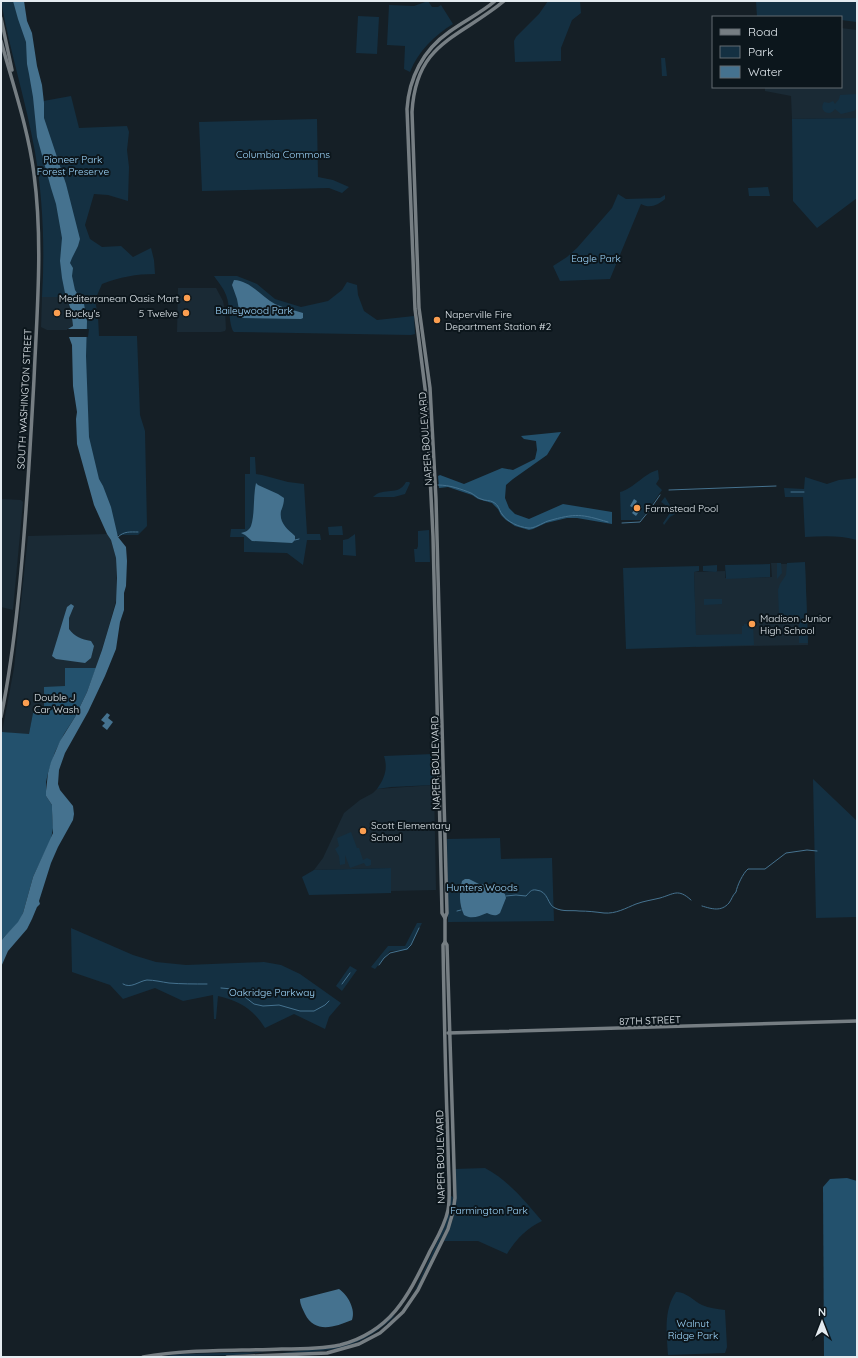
<svg xmlns="http://www.w3.org/2000/svg" width="858" height="1358" font-family="Quicksand,sans-serif">
<style>
.built{fill:#1a2a35}
.green{fill:#143042}
.forest{fill:#23516d}
.water{fill:#45728f}
.pier{fill:#151f26}
.lines{fill:none;stroke-linecap:round;stroke-linejoin:round}
.stream{stroke:#45728f;stroke-width:1}
.secondary{stroke:#767e83;stroke-width:3.5}
.poi-dot{fill:#fb9e50;stroke:#0c161c;stroke-width:1.5}
.labels{text-anchor:middle;stroke-width:4;stroke-linejoin:round;paint-order:stroke}
.park-label{font-size:10px;fill:#a0d9ff;stroke:#0c161c}
.poi-label{font-size:10px;fill:#e4ebf0;stroke:#0c161c;text-anchor:start}
.street-label{font-size:10px;fill:#e4ebf0;stroke:#0c161c}
</style>
<rect width="100%" height="100%" fill="#151f26"/>
<g class="built">
<path d="M841 28 857 30V118L792 119 791 96 765 91V87H841Z"/>
<path d="M178 288H216L223 301 225 311 226 329 225 331 221 332H177Z"/>
<path d="M42 297H66L71 310 72 321 73 326 69 329V330H47L41 327Z"/>
<path d="M1 499 21 500 23 502 13 610 1 607Z"/>
<path d="M107 534 111 540 116 558 117 597 107 633 96 668H65V686L43 712 33 713 29 735 2 732 14 668 28 536Z"/>
<path d="M771 563H777V564H805L808 645 696 647 694 572 725 571V578L772 577Z"/>
<path d="M434 785 436 890 391 891 390 868 314 870 323 858 344 813 360 800 373 793 377 789Z"/>
</g>
<g class="green">
<path d="M1 1H18L29 35 38 102 71 96 79 128 127 126 129 132 127 150 129 167 128 201 108 195 94 194 85 225 90 239 102 247 121 246 133 257 151 248 154 260 155 274C136 274 120 277 102 284L95 300 98 316 99 336H137L140 415 145 431 147 526 138 535H115L84 453 76 300 66 297H42C45 249 43 199 35 152 26 101 10 52 1 1Z"/>
<path d="M428 1 432 7H438L441 5 453 24C435 35 418 51 410 72L404 69 405 46 387 45 389 5 414 6Z"/>
<path d="M548 1H580L581 13 572 20 561 48V61L515 62 514 41 516 37 539 14Z"/>
<path d="M756 1H857V22L841 20V17H757Z"/>
<path d="M358 16 379 17 377 54 356 53Z"/>
<path d="M661 58H665L667 76H662Z"/>
<path d="M856 94 857 108 854 111 841 114 835 109C832 113 829 114 825 112 821 109 822 105 824 102L829 103 833 101 835 104 839 99 840 95Z"/>
<path d="M857 118V198L817 228 793 201 792 119Z"/>
<path d="M317 119 318 177 333 180 349 187 342 193 329 188 202 191 199 122Z"/>
<path d="M768 187 770 196H749L748 188Z"/>
<path d="M618 194 626 199 660 198 665 195V199C658 205 650 209 641 204L610 279 560 281 553 266 567 257 577 248 612 208Z"/>
<path d="M214 276H237L257 284 275 299 301 307 328 301 342 290 347 282 357 285 358 295 364 311 377 320 414 316 415 334 411 335 234 332C229 327 230 307 227 298 225 290 219 283 214 276Z"/>
<path d="M250 457H255L256 474 262 475 288 482 304 484 307 534H320L321 540H307L303 565 287 553 244 552V537H230L231 529H245V474H250Z"/>
<path d="M658 470 659 479 656 484 662 490 641 520H621L620 492C635 488 644 473 658 470Z"/>
<path d="M805 477 827 484 839 480 857 478V540C840 535 823 536 805 537L803 497H785L784 488 804 489Z"/>
<path d="M406 482H409L410 483 405 494 394 497H373C384 486 398 497 406 482Z"/>
<path d="M665 497 675 514 670 517 664 525 663 523 672 510 661 502Z"/>
<path d="M342 526 343 535H329L328 527Z"/>
<path d="M429 530 430 562H415L414 549H417L418 546V531Z"/>
<path d="M355 534 356 556 343 555V540L348 539Z"/>
<path d="M805 562 808 643H799V617L779 616 778 590 780 584 786 575 787 563Z"/>
<path d="M777 563H781L782 573 777 579Z"/>
<path d="M770 564V577L726 579 725 565Z"/>
<path d="M717 565V571L716 572 703 571V566Z"/>
<path d="M699 566V571L694 572 696 635 742 634V626H744V624H753L754 645 626 649 623 568Z"/>
<path d="M704 599H722V604L704 605Z"/>
<path d="M433 754 434 785 391 787 377 789C385 778 388 768 384 756Z"/>
<path d="M813 779 857 821V917L816 918Z"/>
<path d="M351 832 357 848H359L363 860 367 858 371 860V865L368 866H366L364 863 350 868 345 855V864L340 865 339 856 335 849 339 846 337 838Z"/>
<path d="M500 838 501 859 552 858 554 921 448 922 447 839Z"/>
<path d="M391 868V893L309 895 302 877 314 870Z"/>
<path d="M417 923H422L408 950 390 951 375 969 371 967 388 946H405Z"/>
<path d="M71 928 133 955 156 962 186 965 264 962 281 965 300 974 341 1003 329 1017 325 1029 294 1014 265 1028C253 1009 240 1001 218 996L216 1019H214L213 995 183 1001 155 988 123 999 110 985 72 972Z"/>
<path d="M350 966 357 970 342 991 336 986Z"/>
<path d="M485 1168C509 1181 525 1201 542 1221 527 1228 516 1239 507 1254L478 1241H444C458 1212 457 1200 455 1169Z"/>
<path d="M451 1196 453 1197 452 1209 447 1227 416 1289 407 1303 414 1292 445 1225Z"/>
<path d="M676 1292C685 1291 694 1301 702 1305 709 1308 717 1309 725 1310L727 1347 725 1353 668 1355C667 1334 663 1311 676 1292Z"/>
<path d="M395 1314C394 1318 387 1323 383 1326 352 1352 320 1352 281 1353L342 1346 387 1322Z"/>
<path d="M266 1352 237 1355 152 1357 183 1354 267 1352Z"/>
</g>
<g class="forest">
<path d="M561 432 547 455 513 479 506 485 505 498 509 508 515 514 529 519 563 504 612 512V524L577 518H567L546 523 533 529 529 530 515 526 506 520 501 515 498 509 492 503 478 499 472 495 448 487 439 488 438 476 440 475 464 484 502 468 513 470 535 459 537 450 536 441 524 439 521 436Z"/>
<path d="M65 668H96L87 692 75 717 64 734 55 752 48 773 46 782V796L52 805V810L53 828 51 839 33 877 23 913 19 922 5 936 1 941 2 732 29 734 33 713 41 712 44 711V687L65 686Z"/>
<path d="M847 1178 857 1181V1357H824L823 1187 830 1179Z"/>
</g>
<g class="water">
<path d="M13 1H24L27 21 32 33 37 66 42 85 44 103V118L66 184 80 239 78 246 72 258 70 263 73 268 72 276 75 290 84 304 87 321 86 356 89 437 99 479 103 486 111 507 118 537 126 547 127 561 126 586 124 593V610L120 622 116 649 105 676 88 712 65 753 59 770 58 784 60 790 73 806 74 814 73 820 58 847 51 863 39 901 40 904 37 907 32 919 27 929 8 951 1 967V941L5 936 18 922 23 913 33 877 53 833 52 810V805L46 796V791L48 773 51 762 60 741 75 717 87 692 102 650 116 603 117 578 116 558 111 540 107 534 94 505 77 444 76 419 77 412 73 386 72 345 69 337 68 329 73 326 71 310 65 293 62 278 60 261 62 238 56 204 51 188 37 137 33 97 29 74 27 64 26 42 18 19Z"/>
<path d="M234 280C251 281 262 297 275 304 284 308 294 310 303 313V318L301 319 242 318 240 315 237 299 232 285Z"/>
<path d="M256 483 258 485 278 494 284 498C284 503 283 506 281 511 279 523 287 529 295 536V540L292 543 252 541 245 535 241 533C246 532 249 530 251 526 255 514 253 496 256 483Z"/>
<path d="M634 499 637 501 636 503 642 507 636 516 632 513 635 509 630 506Z"/>
<path d="M71 604 74 606 69 618V629C75 637 81 639 91 641L94 646 91 658 85 663 56 659 52 656 67 607Z"/>
<path d="M107 713 110 715 108 718 113 722 107 730 102 726 105 723 101 720Z"/>
<path d="M465 879H469L479 884 489 885 505 894 506 898 500 913C496 917 491 915 487 913 479 916 472 920 464 915 459 904 459 893 462 881Z"/>
<path d="M339 1289C348 1295 356 1310 352 1320 335 1327 315 1334 305 1314 303 1309 300 1305 300 1299Z"/>
</g>
<path class="pier" d="M67 329H89L88 337H67Z"/>
<g class="lines">
<g class="stream">
<path d="M438 485C450 485 461 489 471 493 475 495 477 498 481 499 485 501 490 500 493 502 499 505 499 510 502 514 507 522 519 527 528 528 534 529 542 523 548 521 576 513 581 514 608 522"/>
<path d="M669 490 776 486"/>
<path d="M791 492H804"/>
<path d="M653 505 660 495"/>
<path d="M622 523 640 522 652 507"/>
<path d="M118 537C124 531 130 532 138 532"/>
<path d="M295 540 299 539"/>
<path d="M506 896 516 895 526 896C529 893 531 889 536 890 549 891 547 905 555 908 563 912 571 910 579 911 588 911 596 912 604 913 616 914 626 908 636 904 644 901 652 900 660 898 674 894 678 888 691 900"/>
<path d="M702 906C712 909 721 912 729 903 732 899 732 896 736 892 737 886 743 873 748 869H765L786 853 807 850 817 851"/>
<path d="M457 911 461 910"/>
<path d="M379 965 384 958 390 953 407 949 411 945 419 928"/>
<path d="M123 984C131 989 139 981 147 980 154 980 162 982 169 983 181 984 194 984 207 984"/>
<path d="M342 984 350 973"/>
<path d="M221 988 232 989 241 994 254 1004 263 1006 279 1005 300 1011H314L325 1005 329 1001"/>
</g>
<g class="secondary">
<path d="M1 18 12 70"/>
<path d="M1 41C13 85 28 128 34 174 43 242 37 311 34 379 30 453 26 528 18 601 14 640 9 678 1 717"/>
<path d="M445 918 442 913 433 536 426 396 415 309 407 109C409 78 423 50 449 32 464 21 481 13 495 1"/>
<path d="M448 1033 857 1021"/>
<path d="M143 1357C188 1349 236 1351 282 1349 301 1349 321 1349 340 1345 392 1331 408 1296 430 1251 437 1238 445 1225 448 1210 450 1200 449 1188 449 1178 448 1157 448 1137 447 1116 445 1059 444 1002 443 945L445 942"/>
<path d="M227 1357 327 1353 359 1344 380 1333 388 1326 403 1312 418 1290 448 1229 453 1212 455 1198 447 945 445 942V918L447 913 436 499 430 388 419 308 412 112C416 42 458 39 504 1"/>
</g>
</g>
<g class="poi-dot">
<circle cx="187" cy="298" r="4"/>
<circle cx="57" cy="313" r="4"/>
<circle cx="186" cy="313" r="4"/>
<circle cx="437" cy="320" r="4"/>
<circle cx="637" cy="508" r="4"/>
<circle cx="752" cy="624" r="4"/>
<circle cx="26" cy="703" r="4"/>
<circle cx="363" cy="831" r="4"/>
</g>
<g class="labels">
<g class="park-label">
<text x="283" y="158">Columbia Commons</text>
<text x="73" y="163">Pioneer Park<tspan x="73" dy="12">Forest Preserve</tspan></text>
<text x="596" y="262">Eagle Park</text>
<text x="254" y="314">Baileywood Park</text>
<text x="482" y="891">Hunters Woods</text>
<text x="272" y="996">Oakridge Parkway</text>
<text x="489" y="1214">Farmington Park</text>
<text x="693" y="1327">Walnut<tspan x="693" dy="12">Ridge Park</tspan></text>
</g>
<g class="poi-label">
<text x="179" y="302" text-anchor="end">Mediterranean Oasis Mart</text>
<text x="65" y="317">Bucky's</text>
<text x="178" y="317" text-anchor="end">5 Twelve</text>
<text x="445" y="318">Naperville Fire<tspan x="445" dy="12">Department Station #2</tspan></text>
<text x="645" y="512">Farmstead Pool</text>
<text x="760" y="622">Madison Junior<tspan x="760" dy="12">High School</tspan></text>
<text x="34" y="701">Double J<tspan x="34" dy="12">Car Wash</tspan></text>
<text x="371" y="829">Scott Elementary<tspan x="371" dy="12">School</tspan></text>
</g>
<g class="street-label">
<text transform="translate(24 399) rotate(-87)" y="4">SOUTH WASHINGTON STREET</text>
<text transform="translate(425 439) rotate(-94)" y="4">NAPER BOULEVARD</text>
<text transform="translate(435 763) rotate(-91)" y="4">NAPER BOULEVARD</text>
<text transform="translate(650 1020) rotate(-2)" y="4">87TH STREET</text>
<text transform="translate(440 1157) rotate(-91)" y="4">NAPER BOULEVARD</text>
</g>
</g>
<rect width="858" height="1358" fill="none" stroke="#e4ebf0" stroke-width="4"/>
<rect x="712" y="16" width="130" height="72" fill="#0c161c" stroke="#626b71"/>
<rect x="720" y="29" width="20" height="6" fill="#767e83" stroke="#626b71"/>
<text x="748" y="36" font-size="12" fill="#e4ebf0">Road</text>
<rect x="720" y="46" width="20" height="12" fill="#143042" stroke="#626b71"/>
<text x="748" y="56" font-size="12" fill="#e4ebf0">Park</text>
<rect x="720" y="66" width="20" height="12" fill="#45728f" stroke="#626b71"/>
<text x="748" y="76" font-size="12" fill="#e4ebf0">Water</text>
<g transform="translate(822 1322)" stroke="#0c161c" stroke-width="3" paint-order="stroke">
<path d="M0-3L7 15L0 10L-7 15Z" fill="#e4ebf0"/>
<text y="-6" font-size="11" font-weight="bold" text-anchor="middle" fill="#e4ebf0">N</text>
</g>
</svg>
